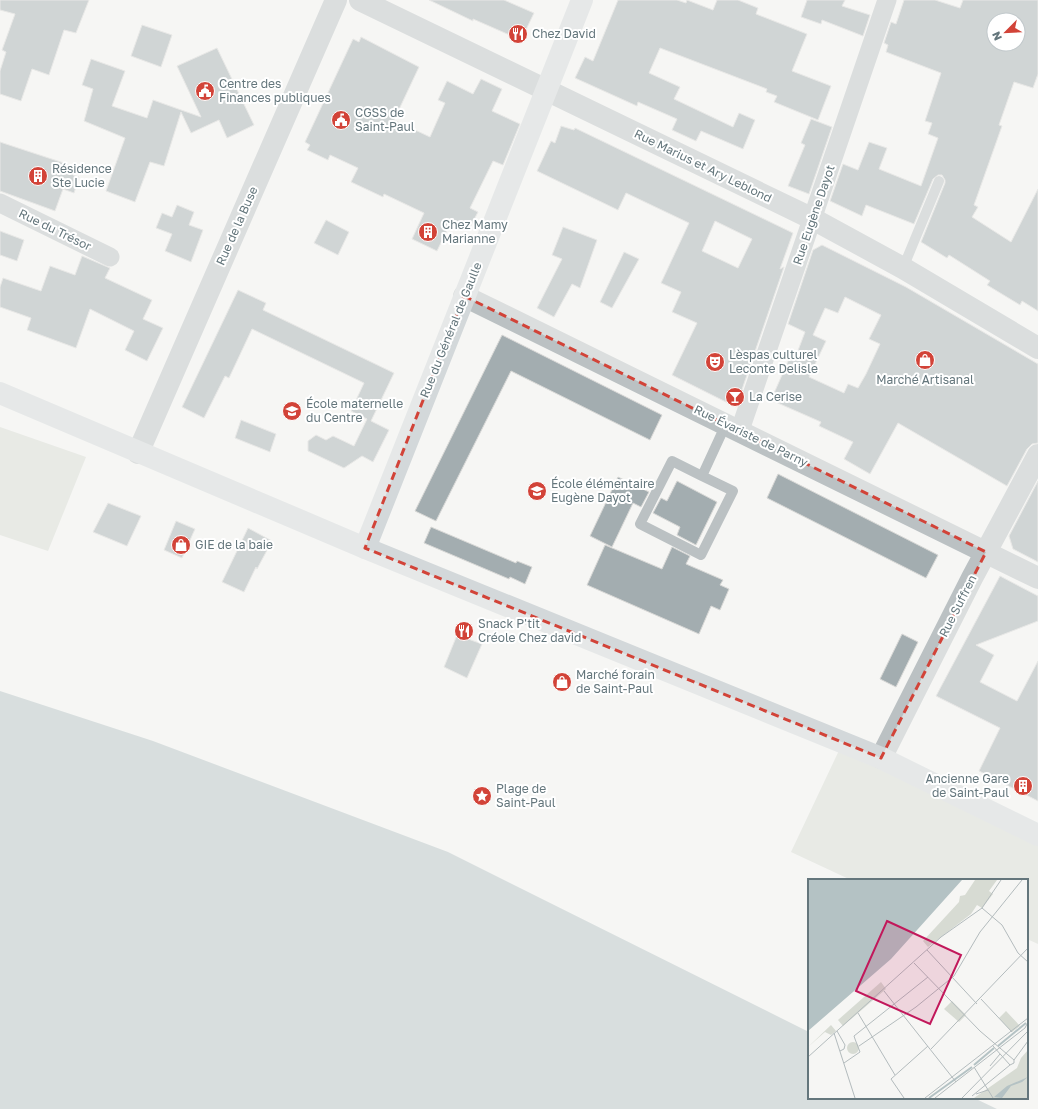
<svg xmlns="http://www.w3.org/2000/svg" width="1038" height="1109" font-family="'Golos Text',sans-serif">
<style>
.green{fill:#d7dbd3}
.water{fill:#b4c2c4}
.building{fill:#a3adb0;stroke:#d8d8d6;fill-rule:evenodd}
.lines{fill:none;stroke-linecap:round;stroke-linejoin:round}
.service{stroke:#bbc1c3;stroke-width:10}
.minor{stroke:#bbc1c3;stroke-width:19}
.tertiary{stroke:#bbc1c3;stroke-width:22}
.secondary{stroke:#d3d8da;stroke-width:22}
.marked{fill:none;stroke:#d24338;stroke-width:3;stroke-dasharray:8 5;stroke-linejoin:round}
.labels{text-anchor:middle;stroke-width:4;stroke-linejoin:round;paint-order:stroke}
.poi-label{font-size:12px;fill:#64767c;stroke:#fff;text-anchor:start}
.street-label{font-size:12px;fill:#64767c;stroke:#fff}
.inset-river{fill:none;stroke:#b4c2c4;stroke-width:2}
.inset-road{fill:none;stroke:#b3bbbd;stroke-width:1}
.view{fill:#c2185b;fill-opacity:0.15;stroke:#c2185b;stroke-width:2}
.inset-edge{fill:none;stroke:#64767c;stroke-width:2}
</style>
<rect width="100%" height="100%" fill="#f6f6f4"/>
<g class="green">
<path d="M0 427 86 457 48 551 0 535Z"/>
<path d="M843 742 1038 835V944L1027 939V880H909L905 878 899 880H851L791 852Z"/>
</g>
<path class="water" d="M0 691 153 741 448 852 809 1032V1098H974L997 1109H0Z"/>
<g class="building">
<path d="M0 0H89L76 33 64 30 49 75 32 69 21 101 0 94V71L6 52 2 50 15 14 0 10Z"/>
<path d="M429 0H504L534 13 521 40 473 19V21Z"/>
<path d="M618 0H677L686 3 687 0 713 10 717 0H738L758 8 756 14 807 34 792 71 831 86 818 120 774 102 777 96 766 92 767 89 660 48 649 73 680 87 674 99 733 127 739 113 755 120 743 149 701 131 696 141 672 130 677 119 638 102 637 106 575 78 585 57 593 61Z"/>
<path d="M807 0H845L842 6 870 15 863 36 822 20 821 24 801 17Z"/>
<path d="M904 0H935L960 8 963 0H1038V74L1033 88 1014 82 999 125 1002 126 974 205 978 207 972 217 1011 242 1038 189V311L1022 301 1020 305 987 285 990 281 949 255 947 258 921 242 945 183V180L942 175H938L933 179 914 224 866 205 862 216 830 201 843 164 858 170 869 142 887 148 879 169 921 186 938 138 928 134 932 123 925 121 941 73 886 52 888 45 884 43 891 22 896 24ZM994 20H1018V44H994Z"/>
<path d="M142 25 172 35 161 67 131 56Z"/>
<path d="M361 37 419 67 394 120 430 137 445 103 438 100 447 81 473 94 481 79 502 89 492 111 520 124 503 165 493 161 470 208 478 212 469 229 452 220 437 251 412 239 424 213 384 194 383 197 351 182 358 168 330 155 328 160 307 150 310 145 305 142 353 39 359 42Z"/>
<path d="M217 48 254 125 227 138 219 120 191 133 181 112 164 166 150 162 135 202 106 191 125 138 84 121 93 89 82 85 91 59 125 71 112 106 147 118 153 100 201 117 177 66Z"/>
<path d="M811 119 832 127 809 194 788 186 805 145 801 143Z"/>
<path d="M561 126 574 130 575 128 793 233 780 269 784 267 736 407 672 375 697 323 672 312 681 292 661 283 689 223 626 193 618 210 537 171 551 141 555 143ZM715 221 752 239 738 268 702 251Z"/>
<path d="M0 142 76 167 73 175 79 177 74 193 63 189 55 211 0 191Z"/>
<path d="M177 205 194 212 189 225 203 230 191 262 165 251 172 234 156 228 162 213 172 217Z"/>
<path d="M326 220 349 232 338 255 314 243Z"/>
<path d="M563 227 597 240 580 288 572 284 554 317 537 308 562 259 552 255Z"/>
<path d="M0 231 24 240 17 261 0 255Z"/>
<path d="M822 245 906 287 1038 364V443L1032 444 1027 449 1007 486 898 423 870 474 844 459 853 442 819 426 821 422 771 400 789 359 794 361 805 332 788 324 813 250ZM845 297 881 315 869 339 880 344 866 374 858 388 848 384 844 393 809 377 826 341 813 335 825 308 838 313Z"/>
<path d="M624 252 639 259 612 308 600 302Z"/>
<path d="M82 256 110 268 105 278 152 300 143 319 163 328 147 361 125 350 134 331 90 309 76 348 27 330 31 318 0 307V287L3 278 41 291 50 266 75 275Z"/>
<path d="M238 290 266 303 263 310 394 373 371 421 389 430 373 462 362 456 344 468 308 451V441L316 435 326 440 333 436 354 446 367 419 351 411 364 383 252 329 229 378 225 376 204 418 182 407Z"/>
<path d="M502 335 662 415 650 440 511 371 436 521 415 511Z"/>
<path d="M241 420 276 434 270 452 235 438Z"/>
<path d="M778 474 938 555 926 578 767 498Z"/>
<path d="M618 477 649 492 641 507 633 503 612 547 590 536Z"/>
<path d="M677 481 717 502 696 545 677 535 680 527 653 513 661 498 667 501Z"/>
<path d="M1038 481V562L1013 549 1009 536Z"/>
<path d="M108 503 141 516 127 546 93 532Z"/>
<path d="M176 521 195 529 182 558 164 550Z"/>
<path d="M431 527 516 563 517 561 532 567 525 584 510 577 509 579 424 543Z"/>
<path d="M248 528 272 541 257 569 256 567 244 592 222 582Z"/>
<path d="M605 545 662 569 672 547 690 556 686 564 723 580 720 585 729 589 720 610 711 606 699 634 587 585Z"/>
<path d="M1000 576 1038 596V621L976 645 994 655 980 682 1017 701 1038 661V801L979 771 1000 728 936 696Z"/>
<path d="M902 634 918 642 896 687 880 679Z"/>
<path d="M457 635 482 644 467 678 444 667Z"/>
</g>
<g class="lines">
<g class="service">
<path d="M903 268 939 181"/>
<path d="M702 476 672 461 640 524 701 555 733 491 702 476 726 424"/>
</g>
<g class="minor">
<path d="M0 203 110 257"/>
<path d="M740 430 887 0"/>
</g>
<g class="tertiary">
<path d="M360 0 813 219 903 268 1038 348"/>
<path d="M464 296 1038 578"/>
<path d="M138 453 336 0"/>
<path d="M881 758 972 578 1038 455"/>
</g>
<g class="secondary">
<path d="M0 393 365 548 881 758 1038 835"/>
<path d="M365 548 582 0"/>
</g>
</g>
<path d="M0 0H1038V1109H0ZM464 296 986 552 881 758 365 548Z" fill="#f6f6f4" fill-opacity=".55" fill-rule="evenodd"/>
<path class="marked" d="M464 296 986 552 881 758 365 548Z"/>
<defs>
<symbol id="restaurant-disc" viewBox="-11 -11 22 22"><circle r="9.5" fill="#d24338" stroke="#fff"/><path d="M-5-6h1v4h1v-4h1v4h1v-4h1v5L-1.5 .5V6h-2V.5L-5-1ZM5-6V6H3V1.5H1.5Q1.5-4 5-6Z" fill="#fff"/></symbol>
<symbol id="civic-disc" viewBox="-11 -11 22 22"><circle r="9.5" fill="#d24338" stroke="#fff"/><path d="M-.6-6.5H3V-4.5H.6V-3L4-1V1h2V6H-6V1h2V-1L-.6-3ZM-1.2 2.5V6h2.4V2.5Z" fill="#fff"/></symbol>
<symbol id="building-disc" viewBox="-11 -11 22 22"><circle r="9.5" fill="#d24338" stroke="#fff"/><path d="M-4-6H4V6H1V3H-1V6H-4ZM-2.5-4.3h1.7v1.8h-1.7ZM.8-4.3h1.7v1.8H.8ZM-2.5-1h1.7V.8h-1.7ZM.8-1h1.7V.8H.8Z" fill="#fff"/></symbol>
<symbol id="shop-disc" viewBox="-11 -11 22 22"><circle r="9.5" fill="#d24338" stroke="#fff"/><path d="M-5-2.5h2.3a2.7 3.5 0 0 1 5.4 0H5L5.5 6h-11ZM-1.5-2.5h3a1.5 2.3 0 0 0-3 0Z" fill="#fff"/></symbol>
<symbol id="theatre-disc" viewBox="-11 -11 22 22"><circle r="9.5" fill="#d24338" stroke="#fff"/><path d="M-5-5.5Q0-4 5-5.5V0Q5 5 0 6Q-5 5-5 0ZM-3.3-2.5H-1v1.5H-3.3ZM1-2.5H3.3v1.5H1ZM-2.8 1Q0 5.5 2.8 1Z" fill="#fff"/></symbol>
<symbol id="bar-disc" viewBox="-11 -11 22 22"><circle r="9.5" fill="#d24338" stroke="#fff"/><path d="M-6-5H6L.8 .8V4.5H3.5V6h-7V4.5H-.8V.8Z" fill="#fff"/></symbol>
<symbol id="school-disc" viewBox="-11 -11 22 22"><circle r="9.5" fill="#d24338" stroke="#fff"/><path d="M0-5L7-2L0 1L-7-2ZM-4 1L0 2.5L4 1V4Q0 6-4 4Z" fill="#fff"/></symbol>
<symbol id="sight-disc" viewBox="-11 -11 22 22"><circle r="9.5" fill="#d24338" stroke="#fff"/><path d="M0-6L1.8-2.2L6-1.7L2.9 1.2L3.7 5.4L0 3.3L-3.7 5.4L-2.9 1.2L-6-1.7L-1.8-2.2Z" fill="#fff"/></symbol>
</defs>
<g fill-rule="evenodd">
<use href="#restaurant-disc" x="507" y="23" width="22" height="22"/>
<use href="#civic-disc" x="194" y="80" width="22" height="22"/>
<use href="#civic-disc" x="330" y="109" width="22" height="22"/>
<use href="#building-disc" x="27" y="165" width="22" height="22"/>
<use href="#building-disc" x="417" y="221" width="22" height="22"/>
<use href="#shop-disc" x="914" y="349" width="22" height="22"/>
<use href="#theatre-disc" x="704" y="351" width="22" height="22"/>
<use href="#bar-disc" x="724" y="386" width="22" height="22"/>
<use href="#school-disc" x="281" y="400" width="22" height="22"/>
<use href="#school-disc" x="526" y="480" width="22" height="22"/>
<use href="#shop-disc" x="170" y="534" width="22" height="22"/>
<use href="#restaurant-disc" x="453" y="620" width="22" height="22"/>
<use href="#shop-disc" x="551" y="671" width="22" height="22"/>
<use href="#building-disc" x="1012" y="775" width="22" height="22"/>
<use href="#sight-disc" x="471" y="785" width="22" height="22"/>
</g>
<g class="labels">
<g class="poi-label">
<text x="532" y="38">Chez David</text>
<text x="219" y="88">Centre des<tspan x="219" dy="14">Finances publiques</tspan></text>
<text x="355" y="117">CGSS de<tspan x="355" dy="14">Saint-Paul</tspan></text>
<text x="52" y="173">Résidence<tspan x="52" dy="14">Ste Lucie</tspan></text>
<text x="442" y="229">Chez Mamy<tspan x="442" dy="14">Marianne</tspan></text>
<text x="729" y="359">Lèspas culturel<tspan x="729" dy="14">Leconte Delisle</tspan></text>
<text x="925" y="384" text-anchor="middle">Marché Artisanal</text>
<text x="749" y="401">La Cerise</text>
<text x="306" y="408">École maternelle<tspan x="306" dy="14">du Centre</tspan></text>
<text x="551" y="488">École élémentaire<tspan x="551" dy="14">Eugène Dayot</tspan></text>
<text x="195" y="549">GIE de la baie</text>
<text x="478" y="628">Snack P'tit<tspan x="478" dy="14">Créole Chez david</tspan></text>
<text x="576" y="679">Marché forain<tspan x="576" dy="14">de Saint-Paul</tspan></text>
<text x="1009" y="783" text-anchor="end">Ancienne Gare<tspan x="1009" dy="14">de Saint-Paul</tspan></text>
<text x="496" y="793">Plage de<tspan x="496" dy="14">Saint-Paul</tspan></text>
</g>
<g class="street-label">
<text transform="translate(703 166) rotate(26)" y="4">Rue Marius et Ary Leblond</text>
<text transform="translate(814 215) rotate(-71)" y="4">Rue Eugène Dayot</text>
<text transform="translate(237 226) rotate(-66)" y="4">Rue de la Buse</text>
<text transform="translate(55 230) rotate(26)" y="4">Rue du Trésor</text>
<text transform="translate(451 330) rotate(-68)" y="4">Rue du Général de Gaulle</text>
<text transform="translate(751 436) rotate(26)" y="4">Rue Évariste de Parny</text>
<text transform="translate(958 606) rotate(-63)" y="4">Rue Suffren</text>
</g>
</g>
<g transform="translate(808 879)">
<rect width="220" height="220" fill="#f6f6f4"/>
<path d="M167 1H189L181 12 185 15 174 29 169 26 163 35 120 68 115 62 151 23 152 17 157 16ZM73 103 78 110 35 147 30 141ZM144 122 158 136 151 143 136 130ZM198 132 212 147 204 153 191 139ZM23 146 28 152 23 156 17 153 0 168ZM39 169a6 6 0 1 1 12 0a6 6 0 1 1-12 0ZM220 171V219H166L209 189 213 179Z" fill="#d7dbd3"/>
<path d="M0 1H154L83 80 0 152ZM220 198 214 203 203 207 194 219 186 218 199 207Z" fill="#b4c2c4"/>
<path class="inset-river" d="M190 167 218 144M166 186 186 169M121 219 164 188"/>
<path class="inset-road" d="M174 29 194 46 210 74 220 83M119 71 169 125M106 84 172 152 206 181V184L202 186 185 167M76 112 148 203M173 120 204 153M50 134 87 196M29 152 37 166 36 170 32 172M26 154 47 219M47 160 46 157 120 98M51 167 108 128 146 97 172 53 214 1M123 170 220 69M0 178 133 58 174 29 193 1M206 181 220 162M36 184 52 173 47 160M182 187 192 175M166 188 185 219M168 215 180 211M164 217 202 186M96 219 83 200 120 167M117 219 220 139M127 219 217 149 220 143M154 219 220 152"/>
<path class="view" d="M79 42 153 76 122 145 48 112Z"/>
<rect width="220" height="220" class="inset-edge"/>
</g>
<g transform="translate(1006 32) rotate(246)"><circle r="19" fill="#ffffff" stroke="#c1c8cb"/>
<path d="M0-3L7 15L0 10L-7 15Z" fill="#d24338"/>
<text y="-6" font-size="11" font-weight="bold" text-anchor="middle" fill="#64767c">N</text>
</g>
</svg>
